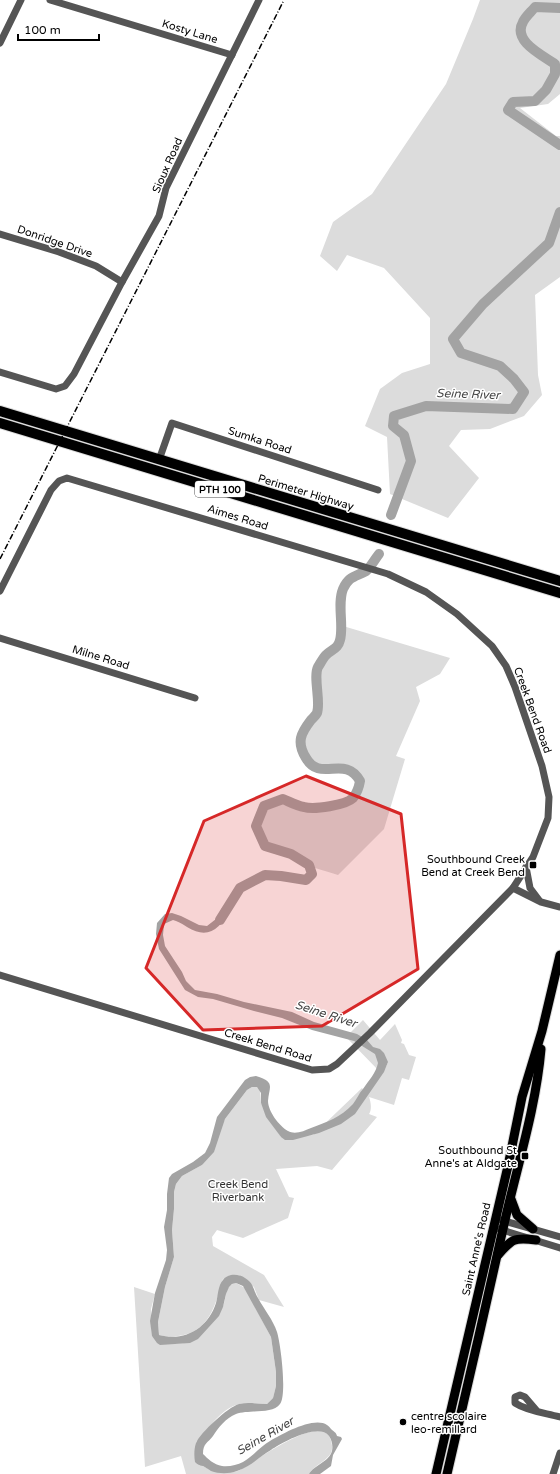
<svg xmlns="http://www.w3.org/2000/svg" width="560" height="1474" font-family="'Varela Round',sans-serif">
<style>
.green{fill:#dcdcdc}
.water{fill:#a3a3a3}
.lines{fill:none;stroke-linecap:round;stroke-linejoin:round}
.river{stroke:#a3a3a3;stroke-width:10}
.major-casing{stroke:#dbdbdb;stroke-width:11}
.highway-casing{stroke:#dbdbdb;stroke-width:12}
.minor{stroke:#555;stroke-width:7}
.major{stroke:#000;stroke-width:9}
.highway{stroke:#000;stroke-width:10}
.rail{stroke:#000;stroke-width:1.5;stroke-dasharray:6 2 1 2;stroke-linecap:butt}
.marked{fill:#d62828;fill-opacity:0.2;stroke:#d62828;stroke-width:3;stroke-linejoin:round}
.poi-dot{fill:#000;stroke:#fff;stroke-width:1.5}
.labels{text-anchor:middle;stroke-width:3;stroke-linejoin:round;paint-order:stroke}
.shield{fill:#fff;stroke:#4c4c4c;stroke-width:1}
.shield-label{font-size:10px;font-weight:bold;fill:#000}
.street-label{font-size:11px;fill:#000;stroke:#fff}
.poi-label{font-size:11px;fill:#000;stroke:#fff;text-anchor:end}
.park-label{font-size:11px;fill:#333;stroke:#fff}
.water-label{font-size:12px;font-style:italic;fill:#444;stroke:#fff}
</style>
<rect width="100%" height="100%" fill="#fff"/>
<g class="green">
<path d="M480 0H560V94L548 104 520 108 556 136H560V277L535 295 538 375 542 395 524 416 490 429 461 430 449 446 479 478 448 518 390 494 387 437 365 426 380 389 402 373 430 364V318L384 268 347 255 337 271 320 256 333 222 372 194 446 84 473 19Z"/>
<path d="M343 626 450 658 440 674 416 687 420 701 396 756 405 759 384 829 338 875C330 872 320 870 312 867 306 864 303 859 297 857 290 854 283 854 276 852 261 848 259 833 259 820 259 812 260 806 268 802 280 796 291 806 303 807 311 807 319 806 327 805 345 802 365 797 357 774 344 767 329 770 314 767 305 760 296 744 301 732 306 723 315 718 317 706 319 692 312 680 319 666 329 649 350 658 343 626Z"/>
<path d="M363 1020 380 1040 395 1024 402 1040 401 1043 404 1044 409 1055 416 1057 409 1080 402 1078 394 1105 369 1097C371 1102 372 1110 369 1114L377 1117 332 1170 317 1166 276 1169 289 1197 294 1198 288 1218 243 1238 217 1230 212 1237 213 1246 264 1275 284 1307 259 1300 254 1287 239 1275 228 1276 223 1279C215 1305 210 1332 178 1336 171 1337 166 1337 159 1335L158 1322 165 1287 174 1257 172 1230 174 1209V1192L176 1184 182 1176 202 1165 225 1119 247 1090 252 1087H257L260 1089 261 1103 281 1137 313 1135 362 1088 367 1095 385 1069 388 1062 379 1071 346 1037Z"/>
<path d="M236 1283 245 1288 271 1337 276 1372V1386L273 1398 267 1404C258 1404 248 1402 239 1404 222 1408 210 1427 199 1439L196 1442 203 1466C213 1473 226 1474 238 1471 251 1465 320 1412 330 1438 332 1443 333 1448 331 1453 326 1462 314 1465 309 1474H186L181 1456 145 1467 134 1287 155 1294 151 1309 152 1336 174 1344 185 1343C191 1337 221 1312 223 1306 227 1298 224 1285 236 1283Z"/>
</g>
<path class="water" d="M222 908 230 910C220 929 208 940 187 927 184 925 181 923 176 921L173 920 164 924 163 935 165 946 182 972 186 981 195 990 217 994 244 1002 292 1012 314 1022 357 1034 367 1040 373 1047 380 1049 384 1053 388 1062 384 1072 355 1114 341 1124 319 1133 293 1140H285L281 1137 266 1117 261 1103V1093L257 1087H252L247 1090 225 1119 214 1152 202 1165 182 1176 176 1184 174 1192V1209L172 1230 174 1257 165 1287 158 1322 159 1335C185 1342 208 1328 216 1303 218 1296 218 1285 223 1280 228 1273 239 1274 245 1278 254 1283 253 1290 258 1298 264 1309 273 1320 277 1332 281 1345 287 1395 280 1404 272 1415 248 1409 236 1414 226 1418 218 1428 213 1436 208 1443 203 1443 203 1454 207 1458 214 1465 222 1466 229 1467 237 1465 243 1462 253 1456 260 1447 270 1441 282 1434 314 1416 327 1425 329 1426 330 1428 331 1429 334 1432 336 1432 337 1436L341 1437 342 1439 333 1455 331 1466 320 1474H309C314 1465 329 1462 332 1451 333 1446 332 1440 329 1436 319 1422 281 1443 271 1450 259 1457 250 1467 237 1471 229 1474 219 1474 211 1471 208 1469 205 1467 203 1466 199 1465 198 1465 195 1462 194 1456 194 1449 196 1443 200 1433 228 1407 239 1404 248 1402 258 1404 267 1404L273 1398 276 1386V1372L271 1337 243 1286 236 1283 232 1284 229 1287 226 1294 223 1307 219 1316 198 1339 190 1343 160 1345 157 1343 152 1336 150 1321 155 1293 166 1260 167 1250 164 1227 167 1210V1194L169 1178 172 1174 193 1162 205 1153 210 1143 217 1117 245 1080 250 1077 256 1076C276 1082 269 1087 268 1101 268 1111 279 1126 288 1131 295 1135 304 1131 311 1128 327 1122 341 1117 353 1104 357 1099 359 1093 363 1089 369 1080 376 1073 378 1063L375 1054 354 1041 312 1030 282 1018 254 1011 213 999 198 997 185 990 159 949 156 934 157 923 165 914 172 913 181 916 199 925 207 926 216 919Z"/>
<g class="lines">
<g class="river">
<path d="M560 8 535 7C531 12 525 17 523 22 512 41 542 55 555 64V74L546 90 535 101 513 102 508 110 560 145"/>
<path d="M391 515 411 461 404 435 393 426 394 416 426 406 513 409 524 392 514 379 500 366 461 353 453 339 483 304 549 243 560 212"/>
<path d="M220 920 240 888 265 875 281 876 306 880 312 874 309 865 291 854 265 846 256 826 264 806 283 799C290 802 297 806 304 807 314 810 346 805 353 798 357 793 359 787 360 781 345 754 320 783 306 758 296 742 301 733 311 720 313 718 316 715 317 713 321 702 313 677 318 667 320 664 323 658 326 655 332 649 338 649 340 640 344 626 337 604 343 589 349 576 355 577 366 571 371 567 375 559 379 554"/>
</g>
<defs>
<g id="major">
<path d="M511 1199 517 1215 533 1229"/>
<path d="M498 1255C512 1239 514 1237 536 1240"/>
<path d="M436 1474 508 1166 522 1097 542 1031 560 955"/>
<path d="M447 1474C467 1389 486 1305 505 1220 518 1163 536 1107 541 1049"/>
</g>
<g id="highway">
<path d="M0 411 560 581"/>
<path d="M0 423 560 593"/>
</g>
</defs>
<use href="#major" class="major-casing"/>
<use href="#highway" class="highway-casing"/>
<g class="minor">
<path d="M50 0 232 55"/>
<path d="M0 43 21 0"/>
<path d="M0 234 59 252 96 266 122 282"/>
<path d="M0 372 56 389 65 386 74 374 122 282 159 216 166 188 259 0"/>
<path d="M159 460 172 423 378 490"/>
<path d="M0 591 51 490 59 481 67 478 388 574 426 592 457 614 492 646 506 666 515 687 542 766 549 797 548 818 533 857 513 888 370 1033 337 1064 329 1069 312 1070 0 975"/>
<path d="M0 638 195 698"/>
<path d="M526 867 530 888 539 900"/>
<path d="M513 888 541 902 560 907"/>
<path d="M501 1220 560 1237"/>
<path d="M499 1229 560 1248"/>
<path d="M537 1411 525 1397 520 1395 515 1397V1403C527 1411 546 1413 560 1417"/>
<path d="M553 1474 560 1453"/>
</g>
<use href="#major" class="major"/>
<use href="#highway" class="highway"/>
<path class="rail" d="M0 559 284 0"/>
</g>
<path class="marked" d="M306 776 401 814 418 969 322 1026 203 1030 146 968 204 821Z"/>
<g class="poi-dot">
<rect x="529" y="861" width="8" height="8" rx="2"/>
<rect x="521" y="1152" width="8" height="8" rx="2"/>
<circle cx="403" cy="1422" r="4"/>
</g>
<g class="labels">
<rect class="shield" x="195" y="481" width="50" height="16" rx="3"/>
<g class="shield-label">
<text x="220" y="493">PTH 100</text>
</g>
<g class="street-label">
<text transform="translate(190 31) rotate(17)" y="4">Kosty Lane</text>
<text transform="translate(167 165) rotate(-66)" y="4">Sioux Road</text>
<text transform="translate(55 241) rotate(19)" y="4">Donridge Drive</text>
<text transform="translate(260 440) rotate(18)" y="4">Sumka Road</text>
<text transform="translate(306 492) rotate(17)" y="4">Perimeter Highway</text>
<text transform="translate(238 517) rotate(17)" y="4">Aimes Road</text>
<text transform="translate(101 657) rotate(17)" y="4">Milne Road</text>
<text transform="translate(533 710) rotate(70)" y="4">Creek Bend Road</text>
<text transform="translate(268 1045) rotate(17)" y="4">Creek Bend Road</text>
<text transform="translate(476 1249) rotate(-77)" y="4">Saint Anne's Road</text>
</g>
<g class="poi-label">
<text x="525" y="863">Southbound Creek<tspan x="525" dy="13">Bend at Creek Bend</tspan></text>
<text x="517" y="1154">Southbound St<tspan x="517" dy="13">Anne's at Aldgate</tspan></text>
<text x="411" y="1420" text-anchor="start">centre scolaire<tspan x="411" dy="13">leo-remillard</tspan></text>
</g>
<g class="park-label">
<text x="238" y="1188">Creek Bend<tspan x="238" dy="13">Riverbank</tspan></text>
</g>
<g class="water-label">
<text transform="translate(468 394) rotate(2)" y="4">Seine River</text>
<text transform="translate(326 1014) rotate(18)" y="4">Seine River</text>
<text transform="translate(265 1436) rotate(-30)" y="4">Seine River</text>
</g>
</g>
<path d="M18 34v6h81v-6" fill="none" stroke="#000000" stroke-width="2"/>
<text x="24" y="34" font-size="12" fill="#000000" stroke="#ffffff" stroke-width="3" paint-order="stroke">100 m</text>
</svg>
